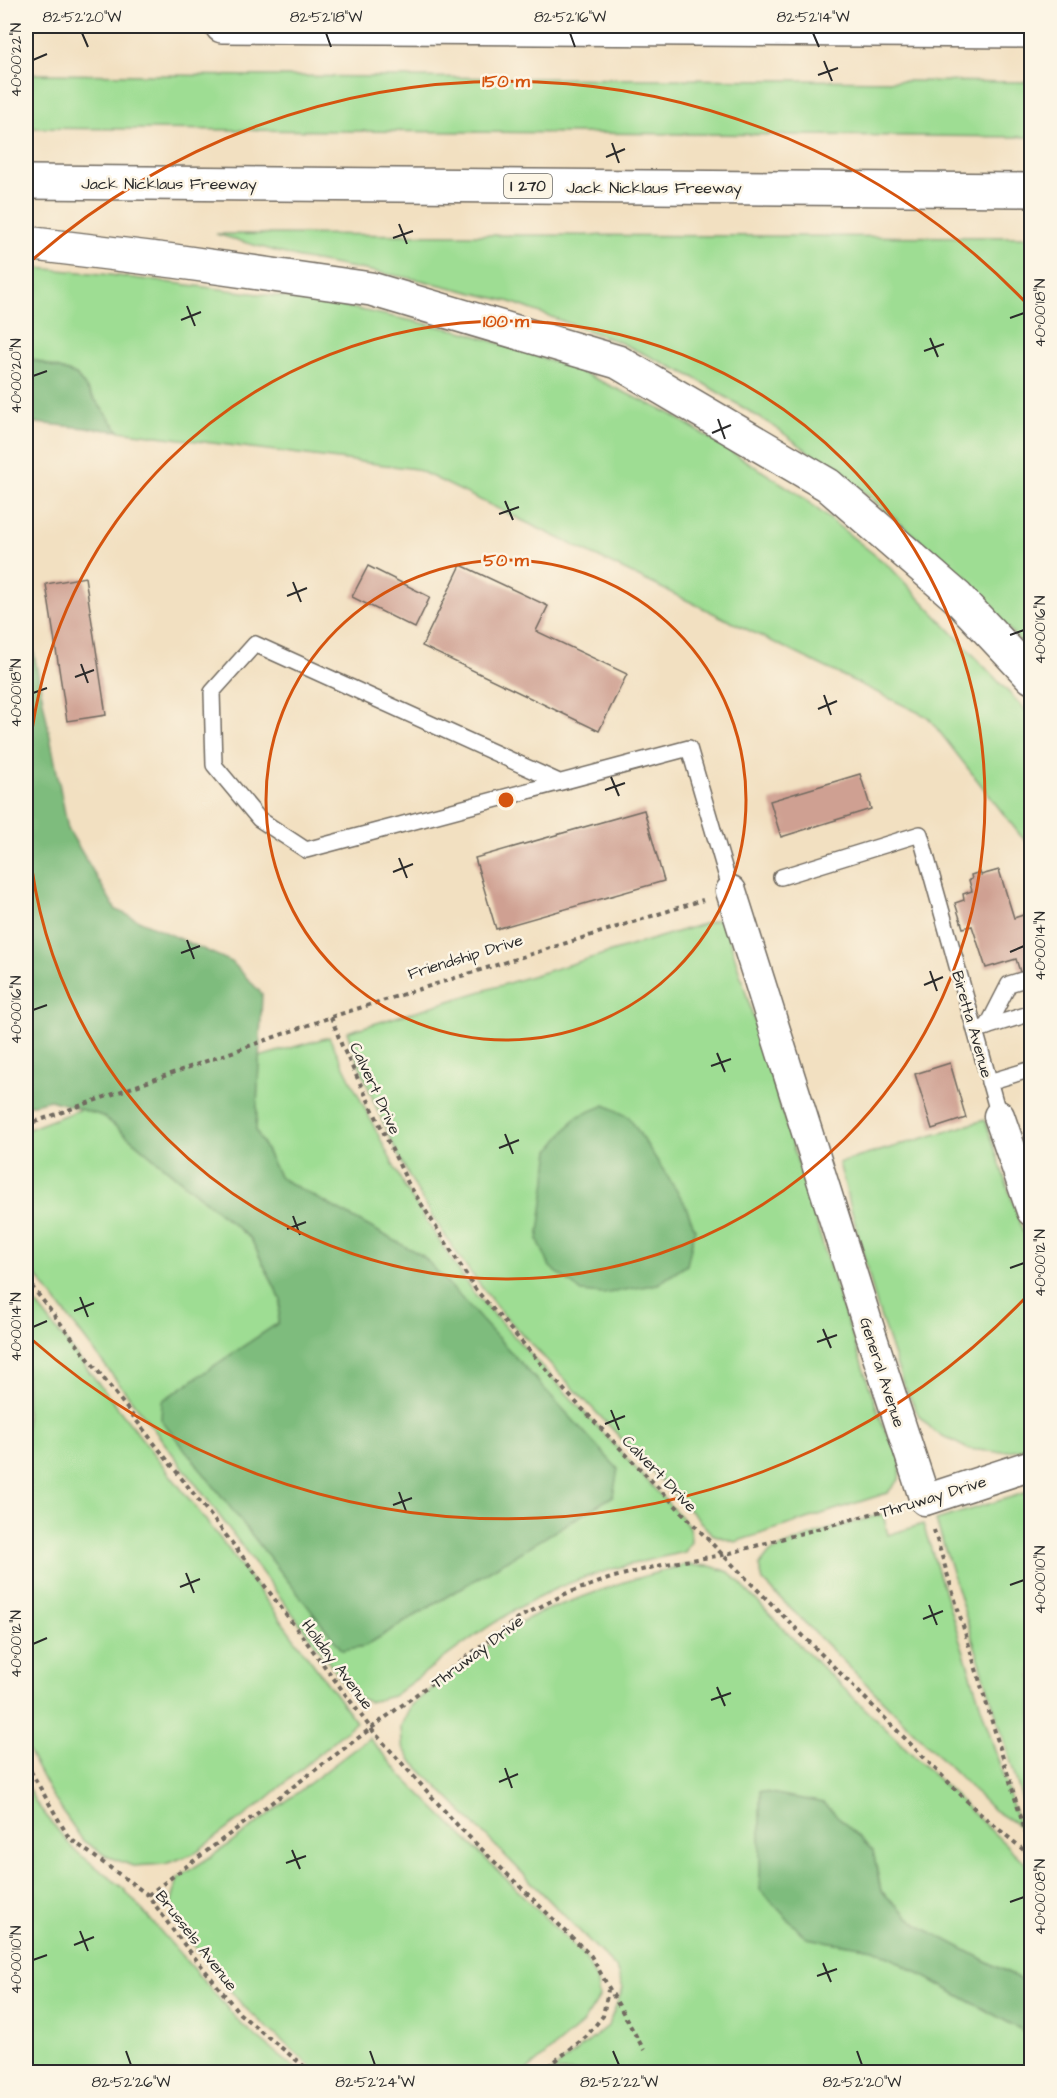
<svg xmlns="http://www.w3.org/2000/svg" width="1057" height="2098" font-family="'Architects Daughter',sans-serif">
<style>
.green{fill:#9edd93;stroke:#64845f;stroke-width:1.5}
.forest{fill:#7ebc7d;stroke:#547454;stroke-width:1.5}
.building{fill:#cfa092}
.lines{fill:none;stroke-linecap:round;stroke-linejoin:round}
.lane-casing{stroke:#716a60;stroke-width:18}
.street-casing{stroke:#716a60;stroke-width:33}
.highway-casing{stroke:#716a60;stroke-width:36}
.path{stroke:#716a60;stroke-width:4;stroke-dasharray:4.5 4.5;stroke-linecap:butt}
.lane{stroke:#fff;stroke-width:15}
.street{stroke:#fff;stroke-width:30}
.highway{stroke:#fff;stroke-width:33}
.ticks{fill:none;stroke:#2b2b2b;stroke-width:2}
.ring{fill:none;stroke:#d5540f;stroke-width:3}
.labels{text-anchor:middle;stroke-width:5;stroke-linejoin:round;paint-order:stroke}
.shield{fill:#fcf5e5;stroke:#6a6863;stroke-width:1.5}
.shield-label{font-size:15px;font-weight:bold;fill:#2b2b2b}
.street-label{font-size:16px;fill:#2b2b2b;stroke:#fcf5e5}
.centre{fill:#d5540f;stroke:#fcf5e5;stroke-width:3}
.ring-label{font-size:18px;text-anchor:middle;font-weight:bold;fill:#d5540f;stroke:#fcf5e5;stroke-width:5;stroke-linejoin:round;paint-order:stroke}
.neatline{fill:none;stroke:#2b2b2b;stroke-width:2}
.ticks-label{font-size:15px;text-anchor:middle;fill:#2b2b2b}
</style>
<rect width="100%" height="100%" fill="#fcf5e5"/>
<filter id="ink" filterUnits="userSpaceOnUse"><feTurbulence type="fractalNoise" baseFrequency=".0167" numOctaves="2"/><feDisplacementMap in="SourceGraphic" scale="12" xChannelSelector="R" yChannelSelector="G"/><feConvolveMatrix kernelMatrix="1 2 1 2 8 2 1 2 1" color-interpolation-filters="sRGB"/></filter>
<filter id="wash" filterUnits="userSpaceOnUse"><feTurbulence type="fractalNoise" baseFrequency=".008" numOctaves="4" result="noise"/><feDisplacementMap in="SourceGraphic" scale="24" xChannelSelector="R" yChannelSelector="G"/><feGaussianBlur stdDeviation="1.35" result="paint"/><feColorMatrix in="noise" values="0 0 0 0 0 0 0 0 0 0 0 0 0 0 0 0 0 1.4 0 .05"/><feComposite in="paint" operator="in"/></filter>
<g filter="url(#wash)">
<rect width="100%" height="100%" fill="#f2e0c1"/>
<g class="green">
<path d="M26 74 1031 82V137L26 128Z"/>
<path d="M216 234 1031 237V653L949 566 869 496 775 427 693 377 619 342 511 302 420 280 299 258Z"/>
<path d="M26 267 102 274 323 302 465 332 572 368 671 414 797 493 890 567 1031 716V846L1020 835 928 717 416 469 119 431 76 375 26 357Z"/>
<path d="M723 918 841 1304 883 1426 901 1459 899 1480 887 1493 735 1542 712 1534 501 1312C469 1272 438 1229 413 1183 386 1135 366 1083 347 1032Z"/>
<path d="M329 1037 405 1188 472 1291 690 1527 691 1542 685 1552C641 1562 594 1571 553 1590 497 1615 443 1660 393 1696L369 1702 353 1695 198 1487 26 1262V1130L81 1109 103 1116 251 1239 281 1300 278 1323 162 1401 342 1650 365 1646 613 1496 423 1256 280 1178 256 1130 259 1057Z"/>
<path d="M985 1120 1031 1256V1448L998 1452 968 1449 935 1432 919 1416 902 1381 877 1306 839 1163Z"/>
<path d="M26 1291 226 1546 356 1722 263 1802 193 1854 165 1864 133 1866 106 1856 83 1841 51 1794 26 1747Z"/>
<path d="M1031 1491H1032L1031 1828 936 1520Z"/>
<path d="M883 1514 888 1535 923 1524 1019 1826 992 1809 763 1581 759 1566 770 1552 817 1533Z"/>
<path d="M683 1565 710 1566 729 1572 798 1644 1031 1869V1985L918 1925 881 1891 873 1851 806 1938 874 1949 1031 2035V2072H551L608 2026 623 1988 616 1968 410 1759 402 1745 401 1726 411 1705 517 1624 541 1612 621 1583Z"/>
<path d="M369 1738 404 1778 585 1957 597 1982 599 1998 583 2023 525 2072H317L243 2006 176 1923 171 1904 178 1878 230 1844Z"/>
<path d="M26 1784 36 1803 73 1849 123 1888 241 2024 299 2072H26Z"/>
</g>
<g class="forest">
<path d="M26 357 76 375 119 431 26 422Z"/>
<path d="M26 613 68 829 116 910 232 962 262 994 256 1130 280 1178 423 1256 618 1469 613 1496 365 1646 342 1650 161 1419 162 1401 278 1323 281 1300 251 1239 103 1116 50 1100 26 1106Z"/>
<path d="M605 1105 629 1117 684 1202 695 1229 687 1265 658 1284 603 1294 582 1292 550 1267 538 1240 550 1150 576 1117Z"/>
<path d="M760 1791 824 1803 873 1851 881 1891 918 1925 1031 1985V2035L874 1949 806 1938 760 1890Z"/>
</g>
<g id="blocks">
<g class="building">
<path d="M461 565 548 606 536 631 627 674 599 731 422 646Z"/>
<path d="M368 566 430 597 415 628 352 597Z"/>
<path d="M85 577 106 715 67 721 46 584Z"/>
<path d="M860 774 871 809 781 837 770 801Z"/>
<path d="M644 810 664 881 496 929 475 858Z"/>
<path d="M999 870 1014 918 1032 912V992L1027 994 1016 959 986 968 972 926 963 928 955 903 964 900 963 894 972 891 969 880 972 879 971 875 980 872 981 875Z"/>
<path d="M950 1063 966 1118 932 1129 915 1074Z"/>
</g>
</g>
</g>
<g filter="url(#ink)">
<use href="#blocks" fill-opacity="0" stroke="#716a60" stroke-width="1.5"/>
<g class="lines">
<defs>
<g id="lane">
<path d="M559 782 255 644 212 692 214 765 259 819 306 850 689 748 731 891"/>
<path d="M781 877 920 834 999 1116"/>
<path d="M987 1027 1009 984 1022 980"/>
<path d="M983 1028 1032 1013"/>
<path d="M989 1082 1032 1069"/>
</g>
<g id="street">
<path d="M731 891 871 1335 925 1500 1032 1465"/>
<path d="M999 1116 1032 1211"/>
</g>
<g id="highway">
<path d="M222 26 1032 31"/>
<path d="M26 182 1032 190"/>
<path d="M26 243 174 261 371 289 618 362 828 485 957 597 1032 677"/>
</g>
</defs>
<use href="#lane" class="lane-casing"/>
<use href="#street" class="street-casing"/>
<use href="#highway" class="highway-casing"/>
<g class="path">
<path d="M331 1017 342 1046 408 1183 476 1290 565 1391 723 1555 978 1812 1031 1856"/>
<path d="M26 1125 331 1017 703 900"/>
<path d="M26 1279 250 1566 372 1730 460 1828 591 1956 644 2050"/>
<path d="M934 1530 1032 1854"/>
<path d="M26 1763 69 1838 148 1895 175 1933 240 2014 311 2072"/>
<path d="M148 1895 520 1617 565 1594 614 1577 666 1564 723 1555 896 1507"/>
<path d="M541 2072 586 2037 603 2016 608 1990"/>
</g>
<use href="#lane" class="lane"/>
<use href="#street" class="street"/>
<use href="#highway" class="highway"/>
</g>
</g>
<path class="ticks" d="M82 33 88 47M326 33 331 47M570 33 575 47M813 33 819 47M33 60 47 54M824 61 832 81M818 75 838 68M612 143 619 163M606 157 625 149M399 224 407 244M393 238 413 231M187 306 195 326M1010 318 1024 313M181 320 201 312M930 338 938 357M924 351 944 344M33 376 47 371M718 419 725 439M712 433 731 425M505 501 513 520M499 514 519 507M293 582 301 602M287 596 307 588M1010 635 1024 630M81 664 88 683M75 677 94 670M33 693 47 688M824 695 831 715M818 709 837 701M611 777 619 796M605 790 625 783M399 858 407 878M393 872 413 864M187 940 194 959M1010 952 1024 946M181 953 200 946M930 971 937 991M924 985 943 977M33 1010 47 1005M717 1053 725 1072M711 1066 731 1059M505 1134 513 1154M499 1148 519 1140M293 1216 300 1235M287 1229 306 1222M1010 1268 1024 1263M80 1297 88 1317M74 1311 94 1303M33 1327 47 1321M823 1329 831 1348M817 1342 837 1335M611 1410 619 1430M605 1424 625 1416M399 1492 406 1511M393 1505 412 1498M186 1573 194 1593M1010 1585 1024 1580M180 1587 200 1579M929 1605 937 1625M923 1619 943 1611M33 1644 47 1638M717 1687 725 1706M711 1700 731 1693M505 1768 512 1788M499 1782 518 1774M292 1850 300 1869M286 1863 306 1856M1010 1902 1024 1897M80 1931 88 1951M74 1945 94 1937M33 1960 47 1955M823 1963 831 1982M817 1976 837 1969M126 2051 131 2065M370 2051 375 2065M613 2051 619 2065M857 2051 862 2065"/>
<g class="ring">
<circle cx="506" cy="800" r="240"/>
<circle cx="506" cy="800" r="479"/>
<path d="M1028 1295A719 719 0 0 1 30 1338M30 262A719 719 0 0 1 1028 305"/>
</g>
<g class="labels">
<rect class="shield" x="504" y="174" width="48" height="24" rx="4.5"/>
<g class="shield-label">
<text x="528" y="191">I 270</text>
</g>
<g class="street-label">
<text x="169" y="189">Jack Nicklaus Freeway</text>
<text x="654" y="193">Jack Nicklaus Freeway</text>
<text transform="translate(465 956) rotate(-17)" y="6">Friendship Drive</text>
<text transform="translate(973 1024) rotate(74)" y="6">Biretta Avenue</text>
<text transform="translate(376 1088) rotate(65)" y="6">Calvert Drive</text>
<text transform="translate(883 1372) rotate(72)" y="6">General Avenue</text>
<text transform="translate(660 1473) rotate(46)" y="6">Calvert Drive</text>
<text transform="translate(933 1496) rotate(-17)" y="6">Thruway Drive</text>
<text transform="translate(477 1651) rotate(-37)" y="6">Thruway Drive</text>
<text transform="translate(338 1664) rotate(53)" y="6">Holiday Avenue</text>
<text transform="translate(197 1940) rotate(52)" y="6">Brussels Avenue</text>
</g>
</g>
<circle cx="506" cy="800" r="9" class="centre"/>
<g class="ring-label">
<text x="506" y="87">150 m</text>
<text x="506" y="327">100 m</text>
<text x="506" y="566">50 m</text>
</g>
<rect width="1057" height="2098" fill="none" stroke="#fcf5e5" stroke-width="66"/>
<rect x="33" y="33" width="991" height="2032" class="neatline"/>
<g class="ticks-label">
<text x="82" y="22">82°52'20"W</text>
<text x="326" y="22">82°52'18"W</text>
<text x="570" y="22">82°52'16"W</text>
<text x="813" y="22">82°52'14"W</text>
<text transform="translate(16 60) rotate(-90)" y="5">40°00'22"N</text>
<text transform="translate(1040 313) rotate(-90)" y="5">40°00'18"N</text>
<text transform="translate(16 376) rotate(-90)" y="5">40°00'20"N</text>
<text transform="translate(1040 630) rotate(-90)" y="5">40°00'16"N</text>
<text transform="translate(16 693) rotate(-90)" y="5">40°00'18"N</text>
<text transform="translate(1040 946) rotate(-90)" y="5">40°00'14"N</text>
<text transform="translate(16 1010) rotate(-90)" y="5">40°00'16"N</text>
<text transform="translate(1040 1263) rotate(-90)" y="5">40°00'12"N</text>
<text transform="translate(16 1327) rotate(-90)" y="5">40°00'14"N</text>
<text transform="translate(1040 1580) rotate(-90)" y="5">40°00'10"N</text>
<text transform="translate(16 1644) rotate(-90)" y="5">40°00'12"N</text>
<text transform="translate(1040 1897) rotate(-90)" y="5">40°00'08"N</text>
<text transform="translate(16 1960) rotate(-90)" y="5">40°00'10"N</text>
<text x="131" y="2087">82°52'26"W</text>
<text x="375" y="2087">82°52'24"W</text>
<text x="619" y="2087">82°52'22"W</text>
<text x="862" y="2087">82°52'20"W</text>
</g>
</svg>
